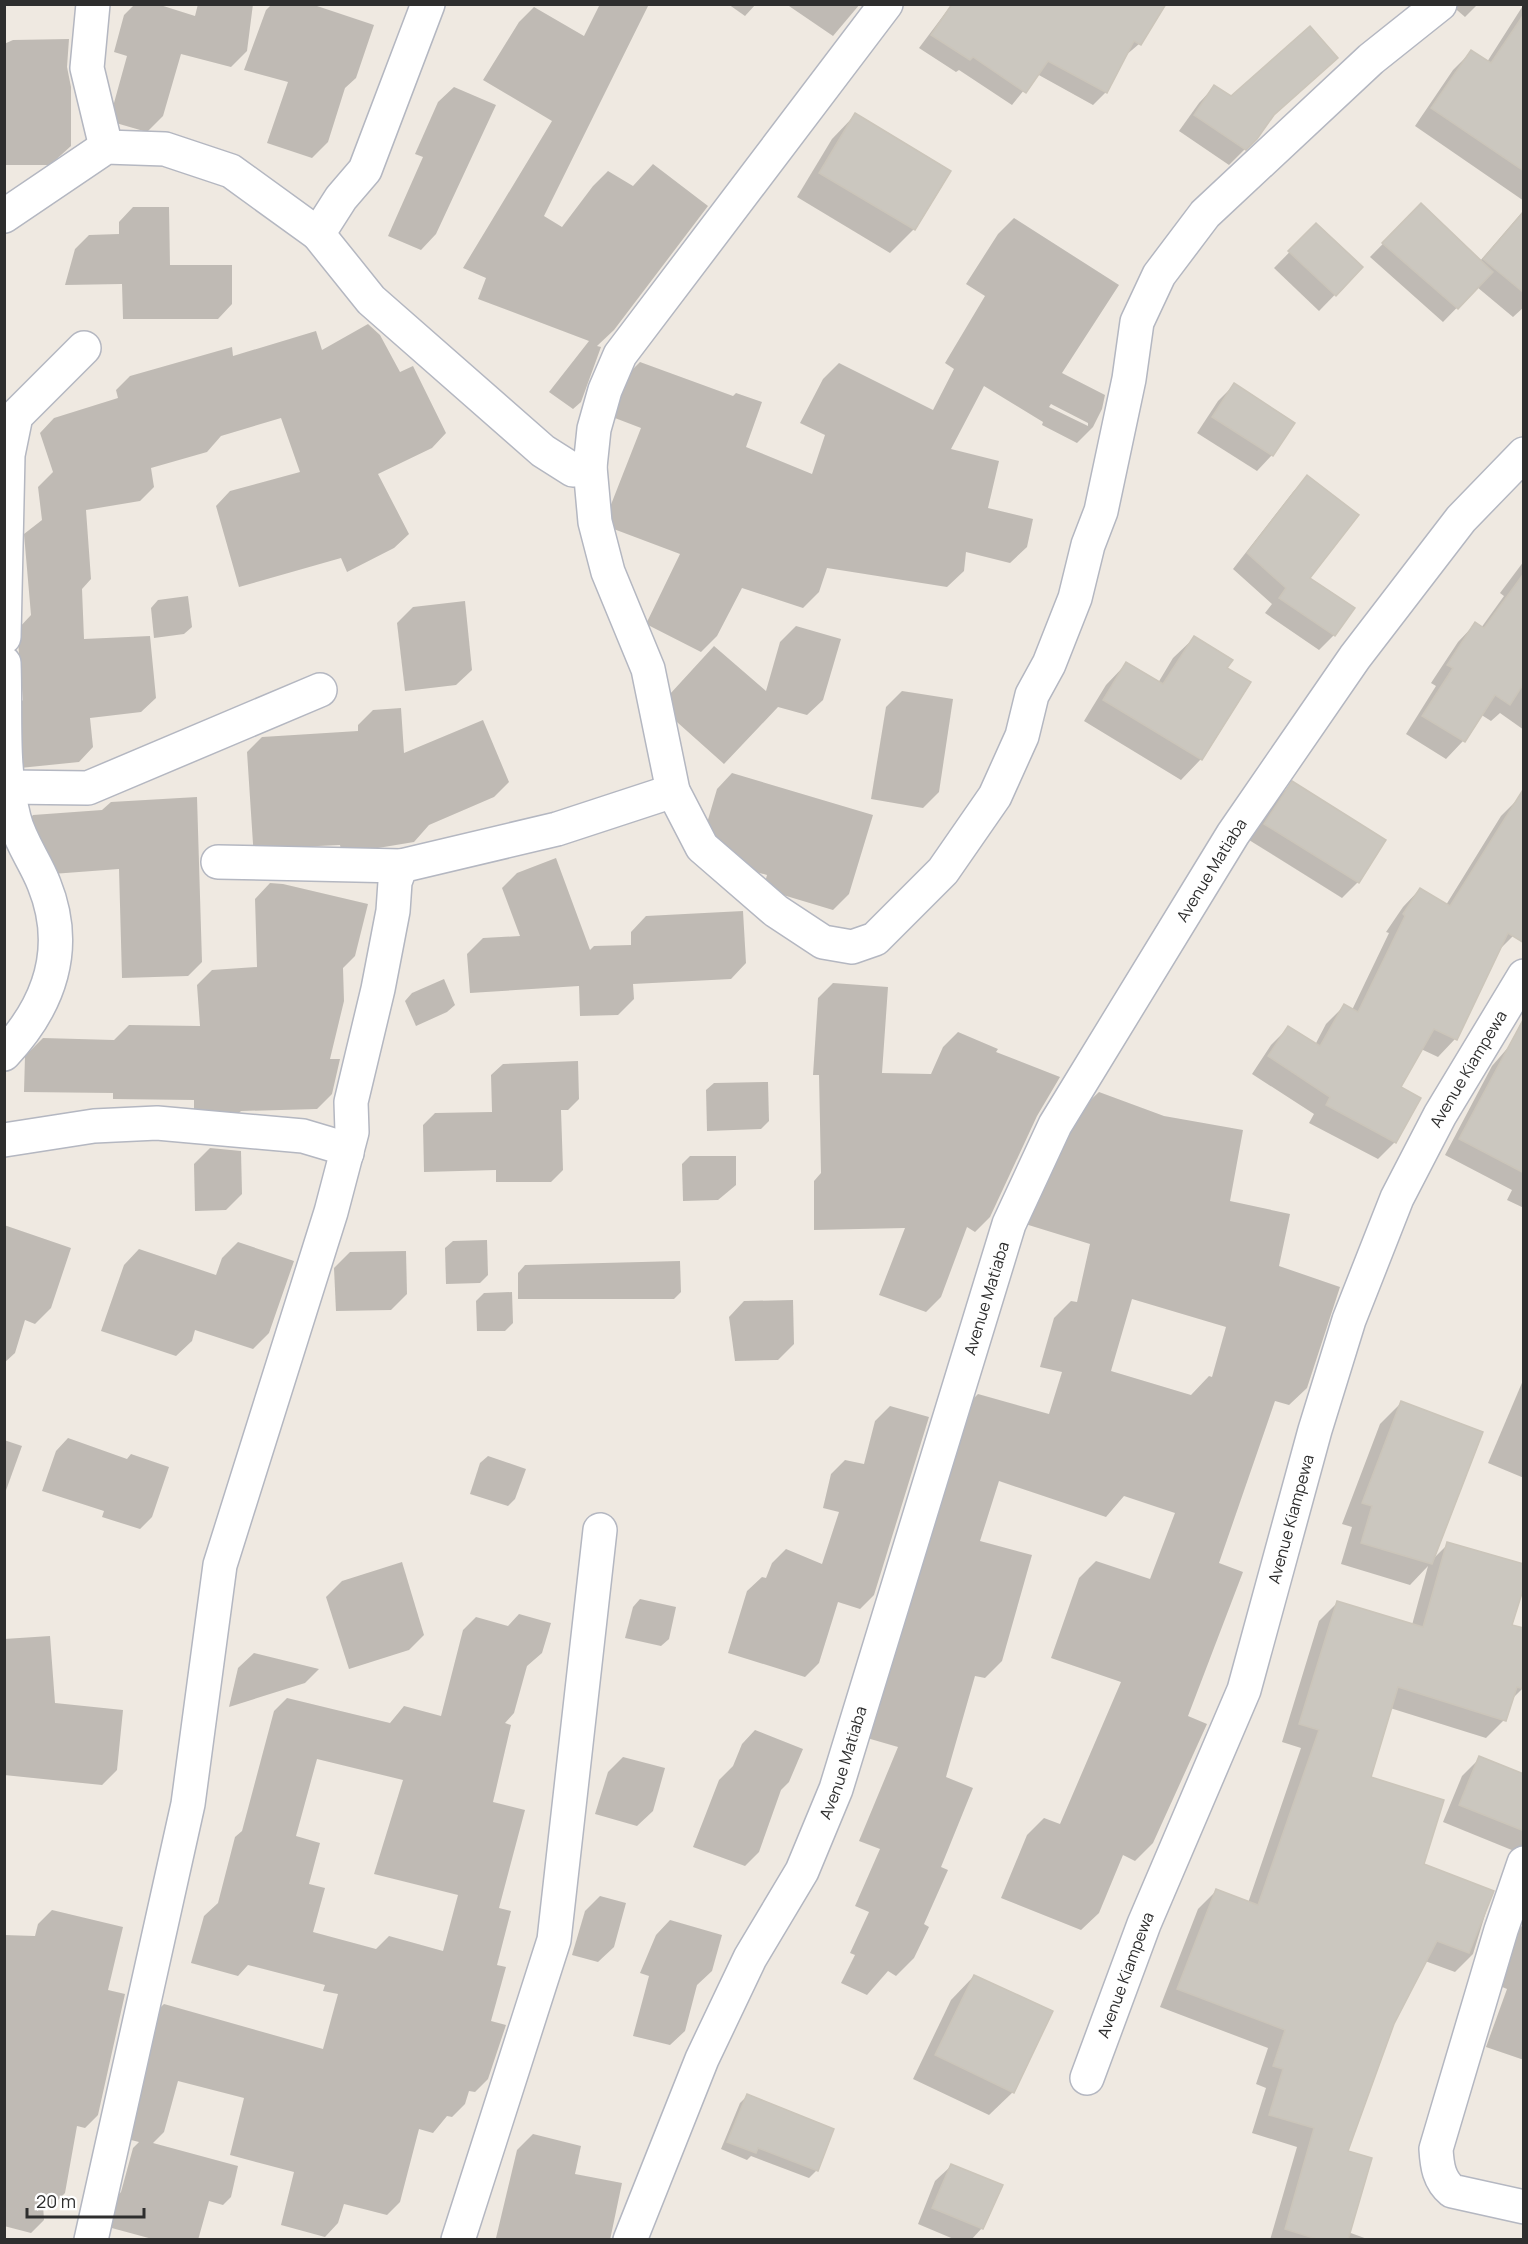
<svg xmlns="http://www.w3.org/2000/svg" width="1528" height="2244" font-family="Manrope,sans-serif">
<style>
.shadow{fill:#0003;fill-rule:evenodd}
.building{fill:#cbc7bf;stroke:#cbc5ba;stroke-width:1.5}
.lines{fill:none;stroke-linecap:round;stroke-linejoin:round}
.minor-casing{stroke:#b4b7c1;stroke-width:36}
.minor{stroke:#fff;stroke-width:33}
.labels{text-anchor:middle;stroke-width:4.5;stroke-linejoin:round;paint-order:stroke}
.street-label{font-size:16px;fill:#2e2e2e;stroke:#fff}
</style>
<rect width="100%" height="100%" fill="#efe9e1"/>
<g class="shadow">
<path d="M135 4H157L195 16 198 4H253L247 51 231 67 181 54 163 116 147 132 109 121 127 56 114 52 124 15Z"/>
<path d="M272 4H311L374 25 356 78 345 88 328 142 312 158 267 143 288 82 244 70 266 10Z"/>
<path d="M600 4H649L544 216 562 227 593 186 608 171 633 186 653 164 708 206 614 330 597 346 601 347 581 402 573 409 549 392 589 341 478 299 486 278 463 268 552 121 483 80 519 22 534 7 584 36Z"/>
<path d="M728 4H756L745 16Z"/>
<path d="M786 4H860L833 36Z"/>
<path d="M952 4H1165L1139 44 1125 56 1106 92 1093 105 1037 74 1012 105 959 70 956 72 919 48Z"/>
<path d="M1450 4H1478L1465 17Z"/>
<path d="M1524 4V201L1415 126 1453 70 1471 52 1487 62Z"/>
<path d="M69 39 67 67 71 87V146L50 165H4V44L13 40Z"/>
<path d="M454 87 496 105 436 234 421 250 388 236 423 157 415 154 438 102Z"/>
<path d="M1214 87 1270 118 1256 138 1229 165 1179 131 1199 103Z"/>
<path d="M855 115 949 171 914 229 890 253 797 197 832 139Z"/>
<path d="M1421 205 1480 261 1524 210V307L1513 317 1477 287 1443 322 1370 257Z"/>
<path d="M133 207H169L170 265H232V304L218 319H123L122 284 65 285 75 249 89 235 119 234V222Z"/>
<path d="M1014 218 1119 285 1062 373 1105 395 1102 409 1093 427 1077 443 1042 425 1043 422 984 386 951 449 999 461 988 508 1033 519 1027 547 1010 563 966 552 964 571 947 587 827 568 819 592 803 608 742 588 717 636 701 652 646 624 680 554 603 525 641 428 607 415 624 378 640 362 733 396 736 393 762 402 746 447 812 474 825 435 800 423 823 379 839 363 933 410 954 369 945 363 985 296 966 284 998 234ZM1051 404 1088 423V426L1049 407Z"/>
<path d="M1316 225 1361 268 1319 311 1274 268Z"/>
<path d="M368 324 380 335 400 372 413 366 446 433 432 448 378 474 409 534 394 548 347 572 341 558 239 587 216 506 230 491 300 472 281 418 221 436 207 452 151 468 154 487 140 501 86 510 91 579 82 589 84 639 150 636 156 698 141 712 90 718 93 747 79 762 10 769 9 714 23 700 17 630 31 615 24 534 42 520 38 487 53 472 40 433 54 418 118 398 116 390 130 376 232 347 233 356 316 331 322 350Z"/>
<path d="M1234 385 1272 455 1257 471 1197 433 1218 401Z"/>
<path d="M1307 477 1308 578 1352 608 1334 635 1319 650 1265 613 1272 604 1233 569 1293 492Z"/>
<path d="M1524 561V730L1500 713 1491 721 1480 714 1463 741 1446 759 1406 734 1436 686 1431 683 1458 642 1475 624 1481 628 1504 596 1500 593Z"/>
<path d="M188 596 192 627 184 634 154 638 151 608 158 600Z"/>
<path d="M465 601 472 670 456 685 405 691 397 623 413 607Z"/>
<path d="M796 626 841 639 823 700 807 715 778 707 724 764 659 706 714 646 766 691 780 642Z"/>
<path d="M1194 638 1225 668 1201 759 1181 780 1084 721 1106 685 1126 664 1158 683 1173 658Z"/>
<path d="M902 691 953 699 939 792 923 808 871 799 886 707Z"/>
<path d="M401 708 404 753 483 720 509 782 494 797 429 825 414 842 342 854 340 845 297 847 284 860 254 859 247 752 262 737 358 731V725L373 710Z"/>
<path d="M732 773 873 815 849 894 833 910 763 889 767 875 712 859 700 847 717 789Z"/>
<path d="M1292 783 1384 841 1358 882 1342 898 1249 840 1277 799Z"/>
<path d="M197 797 202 962 188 976 122 978 119 869 39 875 19 830 33 815 102 810 111 802Z"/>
<path d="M1518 799 1513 936 1499 950 1455 1039 1438 1057 1421 1049 1399 1088 1395 1142 1378 1159 1309 1123 1314 1114 1252 1074 1271 1045 1288 1028 1315 1045 1326 1024 1344 1006 1352 1010 1389 933 1386 932 1403 907 1420 889 1446 905 1501 816Z"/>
<path d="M556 858 590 950 594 946 631 945V932L646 916 743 911 746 963 731 979 633 984 634 999 618 1015 580 1016 579 986 470 993 467 954 483 938 520 936 502 888 517 873Z"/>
<path d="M270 883 283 884 368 904 355 956 343 968 344 1001 330 1059H340L332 1094 317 1109 241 1111 225 1126 194 1123V1100L113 1099V1093L24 1092 25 1056 43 1038 114 1040 129 1025 200 1026 197 985 212 970 257 967 255 899Z"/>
<path d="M444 979 455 1005 447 1012 416 1026 405 1001 412 993Z"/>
<path d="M833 983 888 987 882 1073 931 1074 943 1047 958 1032 998 1049 996 1052 1060 1077 1037 1116 990 1217 975 1232 967 1227 941 1297 926 1312 879 1295 905 1228 814 1230V1181L821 1173 819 1075H813L818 998Z"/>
<path d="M1524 1029V1208L1507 1200 1512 1190 1445 1155 1492 1066Z"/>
<path d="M578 1061 579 1099 568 1110H561L563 1170 551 1182H496V1170L424 1172 423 1125 435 1113 492 1112 491 1075 503 1064Z"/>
<path d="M768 1082 769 1121 761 1129 707 1131 706 1090 714 1083Z"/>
<path d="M1099 1092 1164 1116 1243 1130 1230 1201 1290 1214 1279 1266 1340 1287 1307 1388 1289 1405 1275 1401 1219 1563 1243 1572 1188 1716 1207 1724 1153 1843 1135 1861 1123 1855 1099 1913 1081 1930 1001 1898 1027 1835 1044 1818 1060 1824 1121 1682 1051 1658 1079 1578 1096 1561 1150 1579 1175 1513 1124 1496 1106 1517 999 1481 980 1541 1032 1555 1002 1661 985 1678 975 1676 946 1777 973 1788 941 1867 948 1870 924 1924 929 1927 914 1958 896 1976 888 1971 867 1995 841 1983 855 1955 850 1953 869 1912 855 1906 880 1849 859 1841 898 1747 867 1738 961 1411 978 1394 1049 1414 1062 1372 1040 1367 1054 1318 1071 1301 1077 1302 1090 1244 1022 1223 1081 1109ZM1132 1299 1226 1327 1212 1377 1209 1376 1191 1395 1111 1371Z"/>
<path d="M210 1148 241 1151 242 1194 226 1210 195 1211 194 1164Z"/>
<path d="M690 1156H736V1185L718 1200 683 1201 682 1164Z"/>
<path d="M4 1225 71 1248 51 1308 35 1324 25 1320 15 1353 4 1363Z"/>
<path d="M487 1240 488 1275 480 1283 446 1284 445 1248 453 1241Z"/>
<path d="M238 1242 294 1261 269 1333 253 1349 195 1330 192 1341 176 1356 101 1331 124 1265 139 1249 216 1275 222 1258Z"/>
<path d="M406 1251 407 1294 391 1310 336 1311 334 1268 350 1252Z"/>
<path d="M680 1261 681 1292 674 1299H518V1273L525 1265Z"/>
<path d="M512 1292 513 1323 505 1331H477L476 1301 484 1293Z"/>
<path d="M793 1300 794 1344 778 1360 735 1361 729 1317 744 1301Z"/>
<path d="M1524 1378V1478L1488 1463Z"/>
<path d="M1401 1403 1433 1559 1448 1544 1510 1626 1523 1688 1510 1701 1504 1720 1486 1738 1390 1708 1369 1778 1422 1865 1492 1892 1473 1954 1455 1972 1425 1961 1392 2023 1346 2152 1348 2232 1370 2240H1270L1297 2147 1252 2133 1266 2088 1256 2084 1268 2048 1160 2007 1198 1909 1216 1891 1248 1903 1301 1748 1282 1742 1319 1621 1337 1603 1412 1625 1428 1566 1410 1585 1341 1564 1352 1527 1342 1524 1380 1424Z"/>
<path d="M890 1406 929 1417 874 1595 860 1609 838 1602 819 1663 805 1677 728 1653 747 1591 762 1577 766 1578 772 1563 786 1549 822 1564 839 1512 823 1508 831 1474 845 1460 864 1464 875 1421Z"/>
<path d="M68 1438 127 1459 131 1454 169 1467 152 1517 140 1529 102 1517 104 1511 42 1491 56 1451Z"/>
<path d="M4 1440 22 1446 4 1496Z"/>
<path d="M488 1456 526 1469 515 1499 508 1506 470 1494 480 1463Z"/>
<path d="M402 1562 424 1635 409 1650 349 1669 326 1597 342 1581Z"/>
<path d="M640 1599 676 1607 669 1639 661 1646 625 1638 633 1607Z"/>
<path d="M519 1614 551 1623 542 1653 527 1666 514 1713 505 1723 511 1725 493 1802 525 1810 499 1908 511 1911 497 1965 506 1967 491 2021 506 2025 488 2079 475 2092 469 2091 465 2104 452 2117 447 2116 433 2133 419 2129 400 2202 387 2215 344 2204 338 2223 325 2237 281 2225 294 2172 230 2155 244 2098 178 2081 164 2132 153 2143 238 2166 231 2197 223 2205 209 2201 198 2240H156L108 2227 115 2198 121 2192 133 2148 139 2142 123 2138 150 2017 164 2004 323 2049 338 1994 323 1991 325 1985 248 1965 238 1976 191 1963 204 1916 218 1903 235 1837 242 1831 274 1711 287 1698 390 1723 404 1706 441 1716 463 1630 476 1617 508 1626ZM317 1759 403 1780 374 1874 458 1895 443 1951 389 1936 376 1949 313 1932 325 1888 309 1884 320 1843 296 1836Z"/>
<path d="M50 1636 55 1703 123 1710 117 1770 102 1785 4 1775V1639Z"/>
<path d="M254 1653 319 1669 305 1683 229 1707 238 1668Z"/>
<path d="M755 1730 803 1749 789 1782 781 1790 759 1852 745 1866 693 1847 719 1780 733 1766 742 1744Z"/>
<path d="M623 1757 665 1768 653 1811 637 1826 595 1814 608 1772Z"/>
<path d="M1480 1758 1524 1775V1855L1443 1822 1462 1776Z"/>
<path d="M600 1896 626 1903 614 1947 598 1962 572 1955 585 1911Z"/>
<path d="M52 1910 123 1927 108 1990 125 1994 98 2115 85 2128 77 2126 65 2193 51 2207 43 2205 44 2220 31 2233 4 2226V1935L35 1936 38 1924Z"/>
<path d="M670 1920 722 1935 712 1971 697 1985 685 2031 670 2045 633 2036 649 1976 640 1973 656 1935Z"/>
<path d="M1524 1924V2060L1486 2047 1507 1989 1495 1984 1508 1939Z"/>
<path d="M974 1976 1013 2092 989 2115 913 2079 951 2000Z"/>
<path d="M747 2096 817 2170 809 2178 751 2156 747 2160 721 2149 740 2103Z"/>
<path d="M533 2134 581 2146 575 2174 622 2183 610 2240 496 2238 517 2150Z"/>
<path d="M951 2166 982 2228 971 2240H956L918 2224 935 2181Z"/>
</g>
<g class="building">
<path d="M952 4H1166L1141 45 1134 41 1107 93 1048 61 1026 93 973 57 970 60 931 35Z"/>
<path d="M1524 14V171L1431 108 1471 50 1491 63Z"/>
<path d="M1310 26 1338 58 1274 115 1257 139 1246 150 1194 115 1214 85 1231 96Z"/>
<path d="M855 113 951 171 915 230 819 173Z"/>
<path d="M1421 203 1493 272 1458 309 1382 243Z"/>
<path d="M1524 211V293L1483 259Z"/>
<path d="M1316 223 1363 267 1336 296 1288 251Z"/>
<path d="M1234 383 1295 423 1273 456 1212 417Z"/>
<path d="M1307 475 1359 515 1310 578 1355 608 1335 636 1279 598 1286 588 1247 553Z"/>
<path d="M1524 573V683L1510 705 1495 695 1465 742 1422 716 1453 668 1447 665 1475 622 1484 628Z"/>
<path d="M1194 636 1233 660 1227 668 1251 682 1202 760 1103 700 1126 662 1163 684Z"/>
<path d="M1292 781 1386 840 1359 883 1264 824Z"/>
<path d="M1524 788V943L1508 933 1457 1040 1434 1029 1401 1087 1421 1098 1396 1143 1326 1105 1330 1097 1268 1056 1288 1026 1320 1046 1344 1004 1358 1012 1405 916 1403 914 1420 888 1450 906Z"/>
<path d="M1524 1018V1173L1459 1139Z"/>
<path d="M1401 1401 1483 1432 1432 1564 1361 1543 1372 1506 1362 1503Z"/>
<path d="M1447 1542 1524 1564V1587L1512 1625 1524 1628V1689L1517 1687 1506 1721 1398 1687 1371 1777 1444 1800 1424 1864 1494 1891 1469 1953 1437 1941 1394 2024 1348 2151 1372 2158 1348 2240H1320L1285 2229 1314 2128 1269 2115 1283 2069 1273 2066 1285 2030 1177 1989 1216 1889 1258 1905 1319 1730 1299 1724 1337 1601 1423 1627Z"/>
<path d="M1479 1756 1524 1774V1831L1459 1805Z"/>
<path d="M974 1975 1053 2011 1014 2093 935 2055Z"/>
<path d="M747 2094 834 2129 818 2171 758 2148 756 2153 727 2142Z"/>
<path d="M951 2164 1003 2185 983 2229 932 2208Z"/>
</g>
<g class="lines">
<defs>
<g id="minor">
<path d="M93 4 87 68 106 147"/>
<path d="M428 4 365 170 341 198 318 234 371 300 543 451 573 470 590 467"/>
<path d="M886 4 620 355 605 390 594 429 590 467 595 522 608 572 648 669 673 791 702 847 776 911 823 942 852 947 875 939 943 871 995 796 1022 736 1032 695 1049 664 1075 598 1088 545 1101 511 1129 379 1137 322 1159 275 1205 214 1371 59 1440 4"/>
<path d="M4 216 106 147 165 149 231 171 318 234"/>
<path d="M4 637 8 455 16 416 84 348"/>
<path d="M4 663C6 714 1 768 14 818 20 842 35 861 44 884 70 948 50 1005 4 1054"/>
<path d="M8 787 88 788 320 690"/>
<path d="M218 862 401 866"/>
<path d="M4 1140 94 1126 157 1123 303 1136 340 1147 347 1153"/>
<path d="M1524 1863 1501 1930 1436 2149C1437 2166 1439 2180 1452 2191L1524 2207"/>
<path id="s1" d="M1087 2078 1144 1924 1244 1690 1315 1430 1349 1320 1397 1198 1440 1115 1524 976"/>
<path d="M91 2240 188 1804 220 1565 331 1212 352 1132 351 1102 378 989 393 911 395 882 401 866 557 829 673 791"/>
<path d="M458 2240 554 1940 600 1530"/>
<path id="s2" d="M630 2240 702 2059 750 1958 802 1871 836 1789 1009 1224 1055 1125 1233 834 1355 657 1461 519 1524 454"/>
</g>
</defs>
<use href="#minor" class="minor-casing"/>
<use href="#minor" class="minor"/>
</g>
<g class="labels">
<g class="street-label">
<text dy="6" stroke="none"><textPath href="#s2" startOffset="1496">Avenue Matiaba</textPath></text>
<text dy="6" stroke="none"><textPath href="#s1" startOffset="1082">Avenue Kiampewa</textPath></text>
<text dy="6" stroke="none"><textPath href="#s2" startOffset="1010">Avenue Matiaba</textPath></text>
<text dy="6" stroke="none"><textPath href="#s1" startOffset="596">Avenue Kiampewa</textPath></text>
<text dy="6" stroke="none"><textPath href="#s2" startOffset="524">Avenue Matiaba</textPath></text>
<text dy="6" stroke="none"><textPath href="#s1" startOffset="110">Avenue Kiampewa</textPath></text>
</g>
</g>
<rect width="1528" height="2244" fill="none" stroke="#2e2e2e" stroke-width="12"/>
<path d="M27 2208v9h117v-9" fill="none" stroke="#2e2e2e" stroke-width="3"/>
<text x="36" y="2208" font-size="18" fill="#2e2e2e" stroke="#ffffff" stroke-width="4.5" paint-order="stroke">20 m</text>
</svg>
